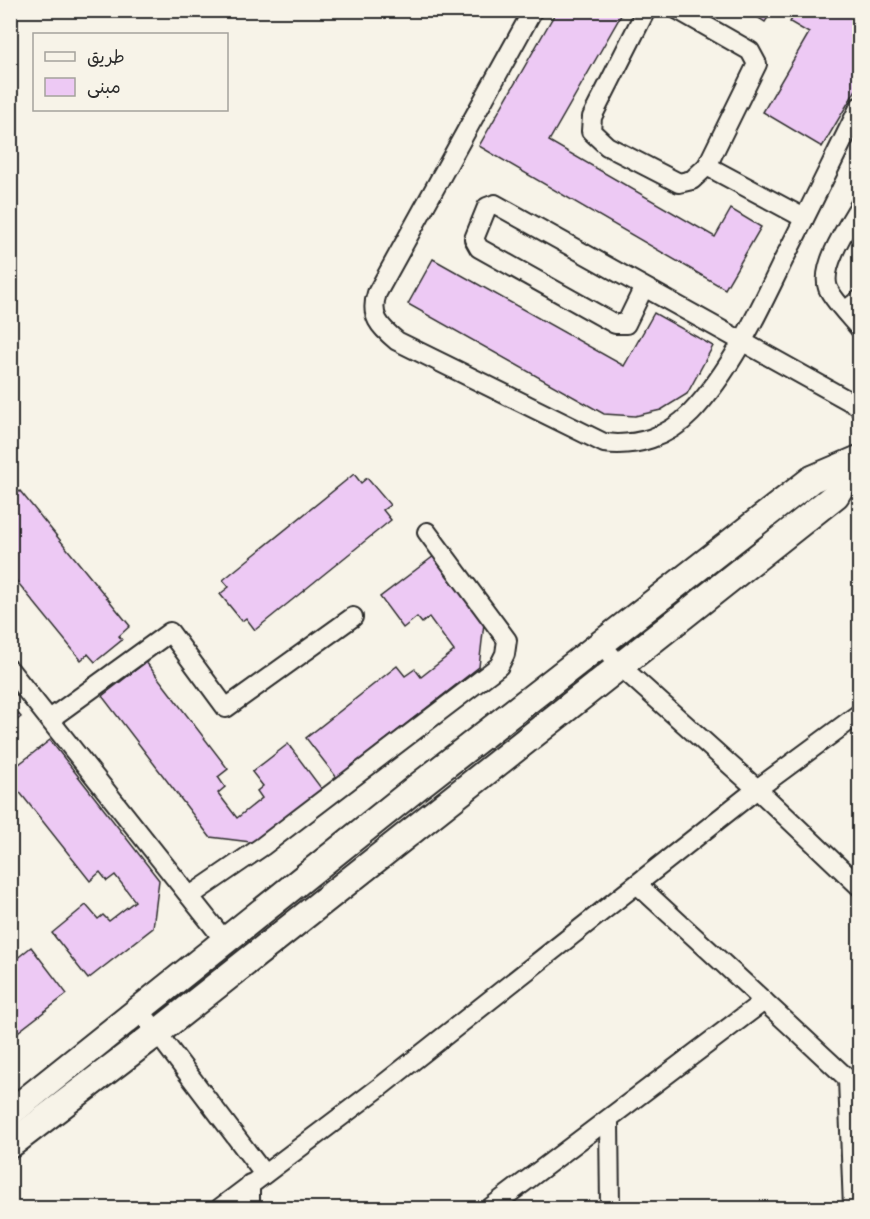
<svg xmlns="http://www.w3.org/2000/svg" width="870" height="1219" font-family="Sriracha,'Playpen Sans Arabic',sans-serif">
<style>
.building{fill:#edc9f4;stroke:#2b2b2b;stroke-width:1.5}
.lines{fill:none;stroke-linecap:round;stroke-linejoin:round}
.minor-casing{stroke:#2b2b2b;stroke-width:22}
.secondary-casing{stroke:#2b2b2b;stroke-width:30}
.minor{stroke:#f7f3e8;stroke-width:18}
.secondary{stroke:#f7f3e8;stroke-width:26}
</style>
<rect width="100%" height="100%" fill="#f7f3e8"/>
<filter id="ink" filterUnits="userSpaceOnUse"><feTurbulence type="fractalNoise" baseFrequency=".0167" numOctaves="2"/><feDisplacementMap in="SourceGraphic" scale="12" xChannelSelector="R" yChannelSelector="G"/><feConvolveMatrix kernelMatrix="1 2 1 2 8 2 1 2 1" color-interpolation-filters="sRGB"/></filter>
<g filter="url(#ink)">
<g class="building">
<path d="M557 10H624L549 141 715 237 731 209 761 227 725 289 479 146Z"/>
<path d="M746 10H773L765 22Z"/>
<path d="M797 10H860V83L822 147 763 112 809 33 790 22Z"/>
<path d="M433 259 624 366 654 313 713 346 687 394 661 410 635 416 604 414 408 304Z"/>
<path d="M354 474 361 483 367 478 390 505 383 510 391 520 255 630 246 618 242 621 220 594 229 587 223 580Z"/>
<path d="M20 491 130 626 119 636 122 640 95 662 88 654 81 660 10 573V499Z"/>
<path d="M434 556 484 623 479 667 337 778 306 738 397 666 405 676 415 669 421 677 454 651 429 617 422 623 417 617 403 628 380 597Z"/>
<path d="M146 662 228 769 218 777 225 787 218 793 237 818 262 798 257 791 263 786 252 772 288 744 324 792 259 843 210 837 102 696Z"/>
<path d="M10 704 21 717 10 726Z"/>
<path d="M50 740 159 880 153 928 88 979 52 933 86 905 98 919 103 915 109 921 135 901 115 875 107 881 100 872 90 881 10 780V771Z"/>
<path d="M31 947 67 994 10 1038V964Z"/>
</g>
<g class="lines">
<defs>
<g id="minor">
<path d="M533 10 377 293C369 316 380 327 397 341L604 443C636 447 668 437 691 413 731 371 758 313 783 261 809 210 834 158 860 106"/>
<path d="M646 10 592 117 591 131 607 146 679 183 692 180 707 166 804 218"/>
<path d="M678 10 750 51 757 64 707 166"/>
<path d="M860 205C849 224 820 266 828 288 832 299 851 318 860 329"/>
<path d="M644 287 626 324H615L479 248 474 239 487 207 495 204 860 407"/>
<path d="M845 311 860 299"/>
<path d="M602 645 620 666 757 789 860 887"/>
<path d="M10 670 225 941"/>
<path d="M50 719 170 632 226 708 353 617"/>
<path d="M190 896 263 846 499 666 505 654 507 640 427 532"/>
<path d="M764 1001 848 1079 853 1208"/>
<path d="M139 1009 264 1174"/>
<path d="M609 1121 610 1208"/>
<path d="M250 1184V1208"/>
<path d="M220 1208 380 1087 757 789 860 713"/>
<path d="M490 1208 764 1001 638 885"/>
</g>
<g id="secondary">
<path d="M10 1113 416 788 812 479 859 459"/>
<path d="M10 1145 158 1032 836 495 856 461"/>
</g>
</defs>
<use href="#minor" class="minor-casing"/>
<use href="#secondary" class="secondary-casing"/>
<use href="#minor" class="minor"/>
<use href="#secondary" class="secondary"/>
</g>
</g>
<rect width="870" height="1219" fill="none" stroke="#f7f3e8" stroke-width="36"/>
<rect x="18" y="18" width="834" height="1183" fill="none" stroke="#2b2b2b" stroke-width="2" filter="url(#ink)"/>
<rect x="33" y="33" width="195" height="78" fill="#f7f3e8" stroke="#a5a39c" stroke-width="1.5"/>
<rect x="45" y="52" width="30" height="9" fill="#f7f3e8" stroke="#a5a39c" stroke-width="1.5"/>
<text x="87" y="63" font-size="18" fill="#2b2b2b">طريق</text>
<rect x="45" y="78" width="30" height="18" fill="#edc9f4" stroke="#a5a39c" stroke-width="1.5"/>
<text x="87" y="93" font-size="18" fill="#2b2b2b">مبنى</text>
</svg>
